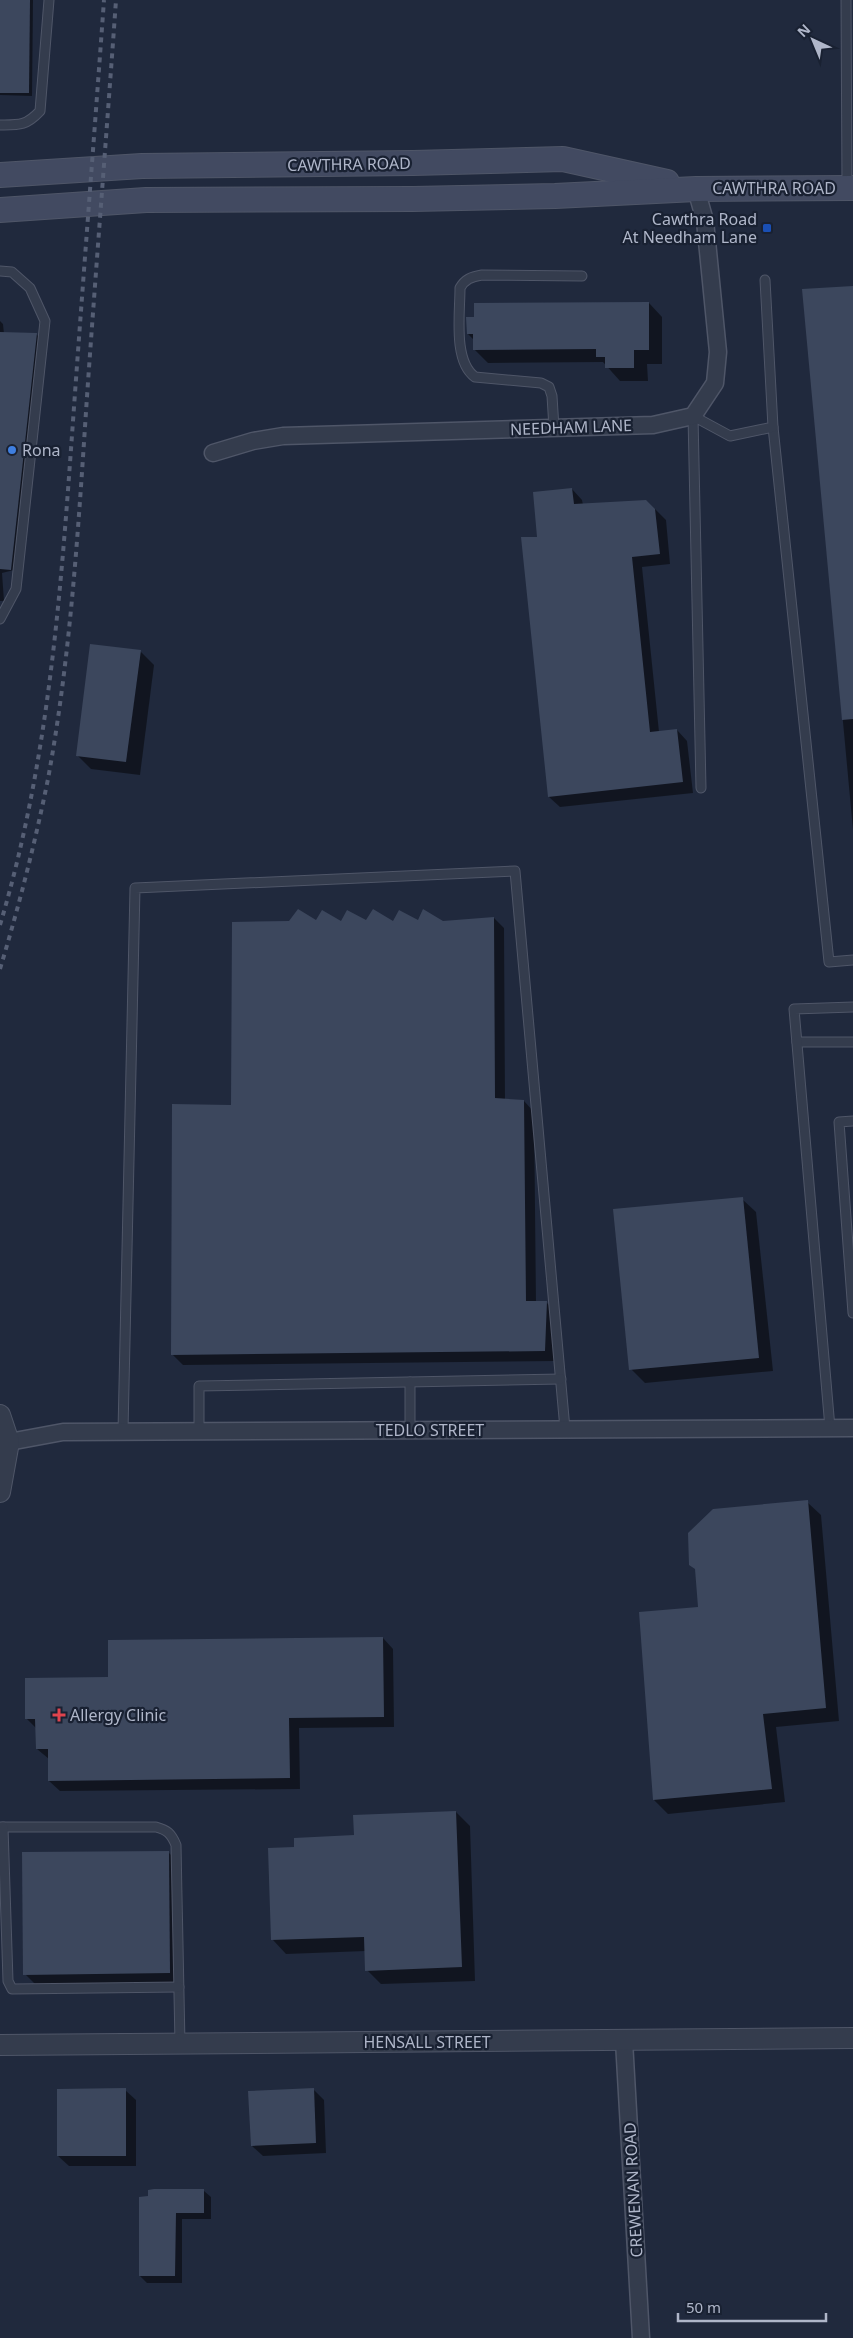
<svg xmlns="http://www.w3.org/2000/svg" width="853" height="2338" font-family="'Noto Sans',sans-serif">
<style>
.shadow{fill:#0007}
.building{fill:#3c475d}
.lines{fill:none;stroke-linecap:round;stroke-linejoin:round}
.service-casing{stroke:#4f5668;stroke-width:11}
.minor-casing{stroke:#4f5668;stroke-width:19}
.tertiary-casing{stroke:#4f5668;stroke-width:22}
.secondary-casing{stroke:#4f5668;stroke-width:26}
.service{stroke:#343c4d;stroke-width:9}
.minor{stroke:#343c4d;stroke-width:16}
.tertiary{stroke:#343c4d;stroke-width:20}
.secondary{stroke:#424a61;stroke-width:24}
.rail{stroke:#565f75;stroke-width:4;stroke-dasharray:5 5;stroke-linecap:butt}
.transit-dot{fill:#1a4fb4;stroke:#192132;stroke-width:2}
.shop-dot{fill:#3f7fe0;stroke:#192132;stroke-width:2}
.health-dot{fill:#e0444e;stroke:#192132;stroke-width:2}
.labels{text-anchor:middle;stroke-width:4.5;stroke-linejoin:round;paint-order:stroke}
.street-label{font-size:16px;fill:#afb6c9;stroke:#192132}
.poi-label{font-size:16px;fill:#afb6c9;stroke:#192132;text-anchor:start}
</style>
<rect width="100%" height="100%" fill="#20293d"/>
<g class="shadow">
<path d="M0 0H33L32 96 0 95Z"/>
<path d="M853 288V830L803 290Z"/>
<path d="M649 303 662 317V364H647L648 381H620L603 362 488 363 474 349V340L468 334Z"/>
<path d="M0 321 3 324 4 334 37 335 40 338 14 570 2 573 4 601H0Z"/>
<path d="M572 489 582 500 583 505 655 509 666 520 670 564 642 567 659 732 677 730 687 741 693 793 560 807 549 797 538 538Z"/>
<path d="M140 651 154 665 140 775 91 769 77 755Z"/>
<path d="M494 918 504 928 505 1100 524 1101 534 1112 536 1302H546L557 1313 555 1361 183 1365 172 1354 232 1106 316 922H442Z"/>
<path d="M742 1199 756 1212 773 1371 645 1383 631 1369Z"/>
<path d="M807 1502 821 1515 839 1721 776 1727 785 1802 668 1814 654 1800 699 1609Z"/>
<path d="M383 1638 393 1649 394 1727 299 1728 300 1789 60 1791 49 1781V1759L37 1749V1729L26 1718 109 1678Z"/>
<path d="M456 1812 470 1826 475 1981 381 1984 367 1970 366 1951 286 1954 273 1940 295 1848 355 1837Z"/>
<path d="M168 1852 182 1866 183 1987 39 1988 25 1974Z"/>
<path d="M313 2089 324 2100 326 2153 263 2156 252 2146Z"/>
<path d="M125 2090 136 2100V2166H69L58 2156Z"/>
<path d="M204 2191 211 2197V2219H182V2283H147L140 2276V2198Z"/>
</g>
<g class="building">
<path d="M0 0H30L29 93H0Z"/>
<path d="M853 286V719L842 720 802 289Z"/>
<path d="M649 302V350H634V368H605V357H596V349L473 350V334H467L466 317H474V303Z"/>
<path d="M0 332 37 333 11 570 0 569Z"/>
<path d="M572 488 574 504 646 500 655 509 660 554 632 557 650 732 677 729 683 782 548 797 521 537H537L533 492Z"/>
<path d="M90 644 141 650 126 762 76 756Z"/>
<path d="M298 909 316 920 322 910 341 921 347 910 366 920 373 909 393 921 399 910 418 920 423 909 443 921 494 917 495 1098 524 1100 526 1301H547L545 1351 171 1355 172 1104 231 1105 232 922 289 921Z"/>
<path d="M743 1197 759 1358 629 1370 613 1209Z"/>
<path d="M808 1500 826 1708 763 1714 772 1789 653 1800 639 1612 698 1607 695 1569 689 1565 688 1533 713 1509Z"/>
<path d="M383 1637 384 1717 289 1718 290 1778 48 1781V1749H36L35 1719H25V1678L108 1677V1640Z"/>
<path d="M456 1811 462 1967 365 1971 364 1937 271 1940 268 1848 294 1847V1838L354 1835 353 1815Z"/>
<path d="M169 1851 170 1973 23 1975 22 1852Z"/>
<path d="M126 2088V2156H57V2089Z"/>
<path d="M314 2088 316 2143 251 2146 248 2091Z"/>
<path d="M154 2189H204V2213H176L175 2276H139V2197L148 2196V2190Z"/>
</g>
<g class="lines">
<defs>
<g id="service">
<path d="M846 0 847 187"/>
<path d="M0 125C19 125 26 126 40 111L49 0"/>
<path d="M0 271 12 272 30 288 45 321 16 589 0 619"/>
<path d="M773 427 829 962 853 960"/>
<path d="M554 428 552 396 549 387 541 383 475 377C453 361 460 314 460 288 465 279 471 277 482 275L582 276"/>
<path d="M701 788 693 416 730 436 773 427 765 280"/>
<path d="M797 1042H853"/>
<path d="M853 1121 839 1122 853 1313"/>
<path d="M410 1382V1430"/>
<path d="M830 1428 794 1009 853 1007"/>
<path d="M123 1431 135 888 515 871 565 1429"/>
<path d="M199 1431V1386L561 1379"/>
<path d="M0 1827H156C167 1830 171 1833 176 1845L180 2044"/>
<path d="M3 1827 8 1981 12 1989 179 1987"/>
</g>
<g id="minor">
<path d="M213 453 253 441 283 436 653 425 693 416 715 383 718 352 705 221 696 189"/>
<path d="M9 1442 63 1432 853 1428"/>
<path d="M624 2041 641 2338"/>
</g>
<g id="tertiary">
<path d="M0 1415 9 1442 0 1492"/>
<path d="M0 2045 853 2038"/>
</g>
<g id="secondary">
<path d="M0 175 142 166 413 163 563 159 667 182"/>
<path d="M0 210 146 200 413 199 555 196 696 189 853 188"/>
</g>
</defs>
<use href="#service" class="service-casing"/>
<use href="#minor" class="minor-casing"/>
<use href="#tertiary" class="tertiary-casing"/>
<use href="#secondary" class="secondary-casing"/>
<use href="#service" class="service"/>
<use href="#minor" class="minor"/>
<use href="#tertiary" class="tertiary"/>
<use href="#secondary" class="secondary"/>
<g class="rail">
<path d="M0 925C49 761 61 590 73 421 83 280 94 140 104 0"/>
<path d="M0 969C19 906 35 843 48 779 72 648 79 515 88 382 97 255 107 128 116 0"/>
</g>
</g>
<rect class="transit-dot" x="762" y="223" width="10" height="10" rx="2.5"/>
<circle class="shop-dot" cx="12" cy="450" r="5"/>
<path class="health-dot" d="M56.5 1707.5h5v5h5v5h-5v5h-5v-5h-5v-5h5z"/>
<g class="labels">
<g class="street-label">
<text transform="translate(349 164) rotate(-1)" y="6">CAWTHRA ROAD</text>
<text x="774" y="194">CAWTHRA ROAD</text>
<text transform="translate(571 427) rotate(-2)" y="6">NEEDHAM LANE</text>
<text x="430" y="1436">TEDLO STREET</text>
<text x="427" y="2048">HENSALL STREET</text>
<text transform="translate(633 2190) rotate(-93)" y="6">CREWENAN ROAD</text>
</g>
<g class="poi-label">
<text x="757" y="225" text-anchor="end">Cawthra Road<tspan x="757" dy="18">At Needham Lane</tspan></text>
<text x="22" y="456">Rona</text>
<text x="70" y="1721">Allergy Clinic</text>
</g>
</g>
<g transform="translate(813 40) rotate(316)" stroke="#192132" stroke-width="4" paint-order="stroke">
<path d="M0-4L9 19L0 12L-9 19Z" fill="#afb6c9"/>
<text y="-8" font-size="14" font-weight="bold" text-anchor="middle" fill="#afb6c9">N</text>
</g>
<path d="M678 2313v8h148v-8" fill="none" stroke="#afb6c9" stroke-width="2.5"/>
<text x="686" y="2313" font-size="15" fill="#afb6c9" stroke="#192132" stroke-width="4" paint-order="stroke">50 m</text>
</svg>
